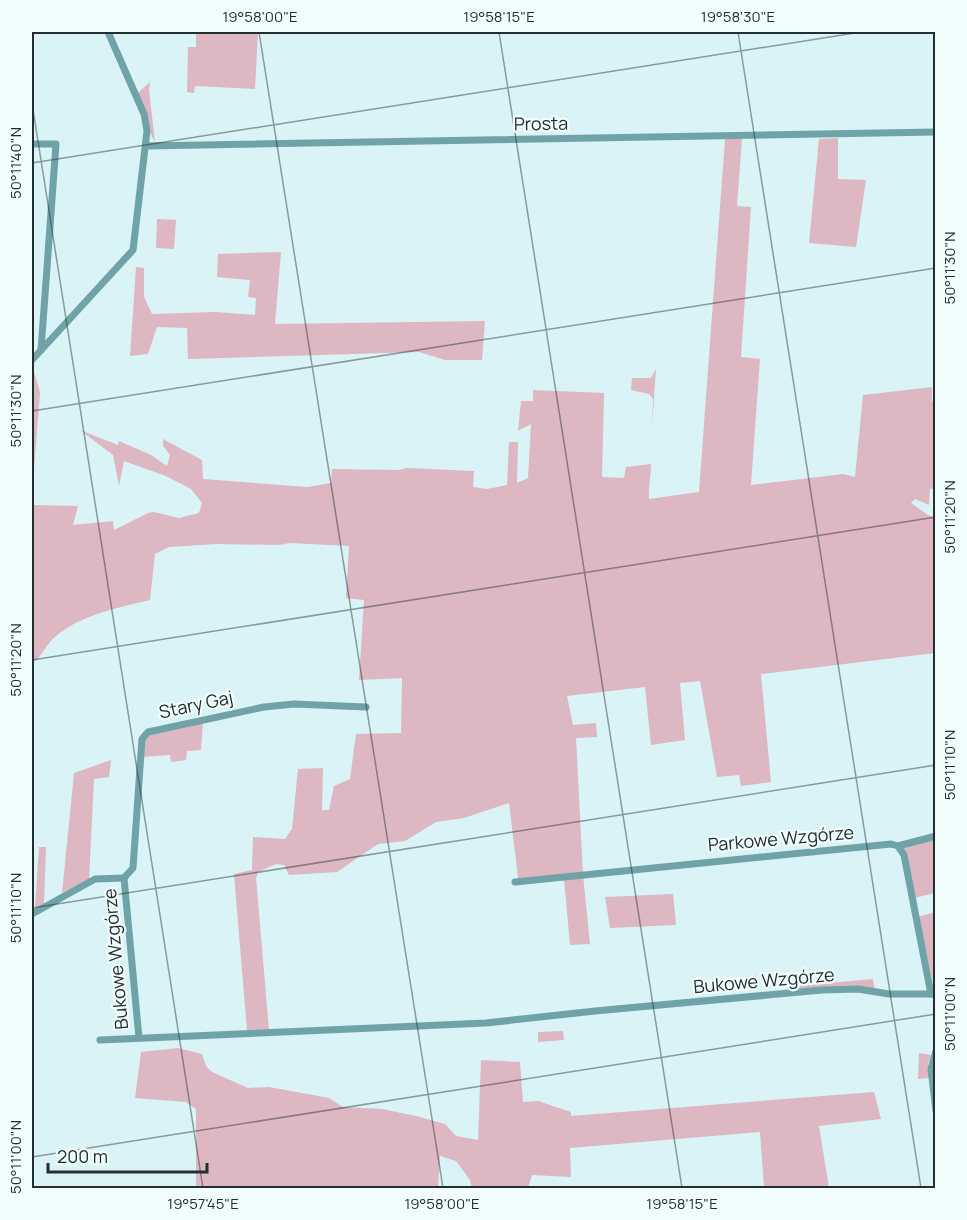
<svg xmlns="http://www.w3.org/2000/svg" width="967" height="1220" font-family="Manrope,sans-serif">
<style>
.green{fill:#ddb7c2}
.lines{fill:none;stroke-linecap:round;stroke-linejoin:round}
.minor{stroke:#70a3a8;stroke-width:7}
.ticks{fill:none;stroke:#242e2f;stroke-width:1.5;stroke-opacity:0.45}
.labels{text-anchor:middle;stroke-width:4.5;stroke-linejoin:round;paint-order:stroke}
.street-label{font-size:18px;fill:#242e2f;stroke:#f2fdfe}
.neatline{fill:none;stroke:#242e2f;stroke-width:2}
.ticks-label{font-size:15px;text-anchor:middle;fill:#242e2f}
</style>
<rect width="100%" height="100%" fill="#d9f3f6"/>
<g class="green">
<path d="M196 32H258L255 89 195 86 194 93 187 92 188 47H196Z"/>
<path d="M150 82 149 90 155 142C148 131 143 107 138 93Z"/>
<path d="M838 138V179L866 180 856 247 809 243 819 139Z"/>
<path d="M725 139H742L737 206 751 207 741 357 760 359 751 485 843 474 855 477 863 395 932 387V401H936L935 480 934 488 930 489 929 505 915 499 911 503 928 515 935 517V653L761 674 771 782 741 786 739 775 717 777 700 681 680 683 685 740 651 745 645 687 567 696 573 725 596 723 597 737 576 738 583 875 590 944 570 945 564 879 519 885 509 803 464 818 436 822 405 841 378 844 337 872 289 875 284 865 276 864 258 872 256 878 269 1030H247L234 874 252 870 253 837 285 839 292 829 298 769 323 768 322 810H329L334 786 350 779 356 734 401 733 402 678 359 680 364 600 346 598 349 546 290 543 279 545 216 544 169 547 155 554 150 600C117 608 74 616 50 642 45 648 41 655 36 661L32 660V505L78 506 73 525 113 521 114 530 148 513 154 512 179 518 199 513 202 503 191 489 166 476 124 461 119 486 113 455 80 430 118 445 119 441 151 455 167 466 170 455 163 446V439L202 460 203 479 307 487 331 483 332 469 398 470 407 468 474 471 473 487 487 489 507 485 509 442H518L517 483 528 478 531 424 518 431 521 401H533V390L604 393 602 477 624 478 626 467 651 464C651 477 648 487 649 499L699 492Z"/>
<path d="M157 219 176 220 174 249 156 248Z"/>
<path d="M281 252 275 324 485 321 482 360H445L419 352 188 359 187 328 157 327 148 354 130 356 136 267 144 268V297L152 314 215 312 255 315 256 298 248 297 250 280 217 277 218 254Z"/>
<path d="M32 365 40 392 32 495Z"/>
<path d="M656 369 652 426 653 399 649 394 631 390 632 378H651Z"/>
<path d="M203 721 201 750 187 751 186 760 171 762 170 755 143 757 144 739 149 733Z"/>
<path d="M111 760 109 777 94 779 89 879 62 893 74 773Z"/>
<path d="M935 839V893L914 898 903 848Z"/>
<path d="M39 847H46L44 904 35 909Z"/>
<path d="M673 894 676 925 610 928 605 897Z"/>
<path d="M935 912V991L918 917Z"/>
<path d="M873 979 875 990 831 987 796 989V986Z"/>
<path d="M563 1031 564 1040 538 1042V1032Z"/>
<path d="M178 1048 202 1054 206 1066 212 1072 248 1088 269 1087 329 1098 343 1107 382 1109 416 1116 445 1124 456 1136 478 1140 481 1060 520 1062 523 1102 538 1101 571 1112V1116L874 1092 881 1119 819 1126 829 1188H764L760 1132 570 1148 571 1177 532 1175 528 1188H472L470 1180 456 1161 440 1156 438 1188H196V1109L186 1102 135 1098 141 1052Z"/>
<path d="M919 1053 931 1055 928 1064 930 1078 918 1079Z"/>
</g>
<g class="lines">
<g class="minor">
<path d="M32 144H56L41 350"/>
<path d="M147 146 936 132"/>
<path d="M32 360 133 250 147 131 144 114 108 32"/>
<path d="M898 846 936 836"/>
<path d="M124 878 133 868 142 739 148 732 264 707 294 704 366 707"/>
<path d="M124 878 139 1038"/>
<path d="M515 882 891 844 898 846 904 855 931 994"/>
<path d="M32 914 95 879 124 878"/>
<path d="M100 1040 486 1023 595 1011 822 990 858 989 889 994H936"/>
<path d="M936 1051 931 1069 936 1111"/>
</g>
</g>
<path class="ticks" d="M259 32 443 1188M499 32 682 1188M738 32 921 1188M32 103 203 1188M32 163 861 32M32 411 936 268M32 660 936 517M32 908 936 765M32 1157 936 1014"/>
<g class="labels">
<g class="street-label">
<text transform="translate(541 124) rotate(-1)" y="6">Prosta</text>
<text transform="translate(196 705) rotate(-12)" y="6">Stary Gaj</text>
<text transform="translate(781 839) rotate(-5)" y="6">Parkowe Wzgórze</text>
<text transform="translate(116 959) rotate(-95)" y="6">Bukowe Wzgórze</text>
<text transform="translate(764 981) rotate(-5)" y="6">Bukowe Wzgórze</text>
</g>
</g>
<rect width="967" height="1220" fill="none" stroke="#f2fdfe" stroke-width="66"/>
<path d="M48 1163v9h159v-9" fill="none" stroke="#242e2f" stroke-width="3"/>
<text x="57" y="1163" font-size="18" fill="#242e2f" stroke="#f2fdfe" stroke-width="4.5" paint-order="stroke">200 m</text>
<rect x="33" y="33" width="901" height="1154" class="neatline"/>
<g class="ticks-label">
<text x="260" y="22">19°58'00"E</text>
<text x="499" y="22">19°58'15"E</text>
<text x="738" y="22">19°58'30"E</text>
<text transform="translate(16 163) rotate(-90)" y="5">50°11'40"N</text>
<text transform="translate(950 268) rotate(-90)" y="5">50°11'30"N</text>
<text transform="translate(16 411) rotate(-90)" y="5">50°11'30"N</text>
<text transform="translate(950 517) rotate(-90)" y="5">50°11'20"N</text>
<text transform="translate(16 660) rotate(-90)" y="5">50°11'20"N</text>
<text transform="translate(950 765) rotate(-90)" y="5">50°11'10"N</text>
<text transform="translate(16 908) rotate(-90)" y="5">50°11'10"N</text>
<text transform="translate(950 1014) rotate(-90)" y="5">50°11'00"N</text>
<text transform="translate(16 1157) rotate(-90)" y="5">50°11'00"N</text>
<text x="203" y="1209">19°57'45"E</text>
<text x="442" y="1209">19°58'00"E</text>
<text x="682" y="1209">19°58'15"E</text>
</g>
</svg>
